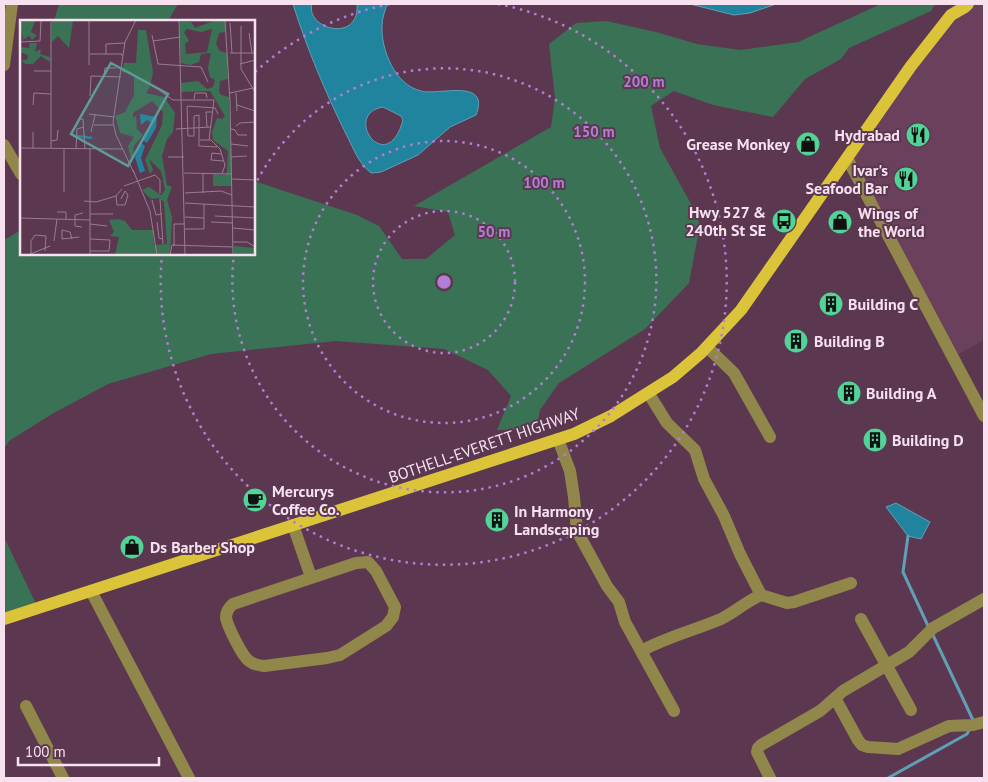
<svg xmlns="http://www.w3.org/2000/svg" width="988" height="782" font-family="'PT Sans',sans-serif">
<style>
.built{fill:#6a405d}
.green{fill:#3a7255}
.water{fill:#20849e;stroke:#60a0b6;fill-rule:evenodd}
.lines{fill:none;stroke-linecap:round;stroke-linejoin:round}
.stream{stroke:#60a0b6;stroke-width:3}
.minor{stroke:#91874b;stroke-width:12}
.major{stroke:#dbc43a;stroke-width:12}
.ring{fill:none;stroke:#b37dd5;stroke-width:2.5;stroke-dasharray:2.5 5}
.labels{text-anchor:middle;stroke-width:4;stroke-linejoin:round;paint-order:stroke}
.poi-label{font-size:16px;font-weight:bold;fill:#f7e1ef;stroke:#5b3850;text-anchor:start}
.street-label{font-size:16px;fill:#f7e1ef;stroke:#5b3850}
.inset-river{fill:none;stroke:#20849e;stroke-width:2.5}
.inset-road{fill:none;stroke:#997c90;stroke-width:1}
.view{fill:#609b9b;fill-opacity:0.15;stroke:#609b9b;stroke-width:2.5}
.inset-edge{fill:none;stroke:#f7e1ef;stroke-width:2.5}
.centre{fill:#b37dd5;stroke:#5b3850;stroke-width:2.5}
.ring-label{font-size:15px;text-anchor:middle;font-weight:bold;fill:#b37dd5;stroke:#5b3850;stroke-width:4;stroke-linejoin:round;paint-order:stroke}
</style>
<rect width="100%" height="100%" fill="#5b3850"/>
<path class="built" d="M954 4H984V340L957 355 847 158Z"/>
<g class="green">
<path d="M59 4H178L168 21H54Z"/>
<path d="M881 4H935L931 11 849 48 841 59 805 79 773 117 713 105 674 91 651 106 660 148 690 202 700 224 689 283 645 329 559 383 540 410 536 429 497 430 511 396 488 370 444 349 336 341 211 354 108 384 52 414 9 441 4 449V240L21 230V254H254V181L357 215 379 226 402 259H426L455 235 448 212 414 206 551 127 555 98 549 44 576 23 606 21 656 32 697 44 740 50 798 42Z"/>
<path d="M4 537 38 608 4 619Z"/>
</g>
<g class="water">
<path d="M293 4H312C305 29 360 44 357 4H387C385 11 382 18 382 26 381 50 395 85 421 91 437 96 491 77 476 115L450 127 418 155 381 172 371 173C358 163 353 147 346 134 325 91 307 49 293 4ZM383 107 401 116 403 120C387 179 341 114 383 107Z"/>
<path d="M690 4H776L750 13 734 15Z"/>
<path d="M896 503 930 522 921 539 908 536 886 507Z"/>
</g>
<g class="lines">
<g class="stream">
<path d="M908 536 903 572 929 628"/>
<path d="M932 633 973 720"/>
<path d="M888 778 967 734 970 728"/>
</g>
<g class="minor">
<path d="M4 65 12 4"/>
<path d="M4 145 21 174"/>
<path d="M847 158 984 416"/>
<path d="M707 347 734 373 770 437"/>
<path d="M649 394 667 423 695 450 704 479 724 516 740 554 761 595"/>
<path d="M558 439 570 471 574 497 577 531 607 586 619 602 625 622 674 711"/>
<path d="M293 525 311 577"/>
<path d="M368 562 376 571 395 607 393 617 386 626 340 655 327 658 264 666C258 665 254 665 249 661 242 656 228 627 226 618 226 612 228 608 233 604L356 563Z"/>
<path d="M91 591 189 778"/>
<path d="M861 619 911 710"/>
<path d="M641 651C667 637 695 630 721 619 735 612 747 601 761 595L787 603 794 602 851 583"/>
<path d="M835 698 858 740 862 745 868 747 898 749 949 726 973 725 984 722"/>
<path d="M26 706 63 778"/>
<path d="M770 778 757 752 758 748 761 745 820 711 843 691 909 652 933 628 984 599"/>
</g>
<path class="major" d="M4 619 574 434 611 416 673 377 701 353 741 310 911 66 951 15 965 7 968 4"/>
</g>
<g class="ring">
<circle cx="444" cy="282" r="71"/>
<circle cx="444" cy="282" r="141"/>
<path d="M254 187A212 212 0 1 1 234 254"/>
<path d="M255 72A283 283 0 0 1 390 4M498 4A283 283 0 1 1 162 255"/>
</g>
<defs>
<symbol id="restaurant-disc" viewBox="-11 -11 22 22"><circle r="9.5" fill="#52d397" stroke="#5b3850"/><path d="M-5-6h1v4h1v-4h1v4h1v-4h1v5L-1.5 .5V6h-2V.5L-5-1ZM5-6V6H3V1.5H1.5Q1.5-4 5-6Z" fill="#111"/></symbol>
<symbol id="shop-disc" viewBox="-11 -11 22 22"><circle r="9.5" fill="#52d397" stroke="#5b3850"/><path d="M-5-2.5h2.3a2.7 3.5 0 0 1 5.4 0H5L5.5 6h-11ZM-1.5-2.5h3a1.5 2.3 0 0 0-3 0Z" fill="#111"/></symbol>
<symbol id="bus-disc" viewBox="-11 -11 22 22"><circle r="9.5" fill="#52d397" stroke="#5b3850"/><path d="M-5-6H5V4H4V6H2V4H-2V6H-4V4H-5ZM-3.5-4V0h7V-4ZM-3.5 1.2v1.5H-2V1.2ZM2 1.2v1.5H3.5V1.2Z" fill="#111"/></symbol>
<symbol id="building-disc" viewBox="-11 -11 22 22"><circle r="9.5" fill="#52d397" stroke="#5b3850"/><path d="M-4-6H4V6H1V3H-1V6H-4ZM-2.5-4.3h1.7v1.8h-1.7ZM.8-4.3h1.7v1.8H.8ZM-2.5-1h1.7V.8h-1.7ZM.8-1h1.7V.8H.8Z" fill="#111"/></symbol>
<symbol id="cafe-disc" viewBox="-11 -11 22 22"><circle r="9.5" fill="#52d397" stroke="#5b3850"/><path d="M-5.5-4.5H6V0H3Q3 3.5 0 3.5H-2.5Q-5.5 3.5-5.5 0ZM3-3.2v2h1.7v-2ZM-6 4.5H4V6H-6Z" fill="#111"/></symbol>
</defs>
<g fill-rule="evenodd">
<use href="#restaurant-disc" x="904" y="121" width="28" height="28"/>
<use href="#shop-disc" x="794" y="130" width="28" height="28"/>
<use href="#restaurant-disc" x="892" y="165" width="28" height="28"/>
<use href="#bus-disc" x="770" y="207" width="28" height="28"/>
<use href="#shop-disc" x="826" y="208" width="28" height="28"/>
<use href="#building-disc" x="817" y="290" width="28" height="28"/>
<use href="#building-disc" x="782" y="327" width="28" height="28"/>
<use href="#building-disc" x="835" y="379" width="28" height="28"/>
<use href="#building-disc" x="861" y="426" width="28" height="28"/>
<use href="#cafe-disc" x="241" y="486" width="28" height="28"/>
<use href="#building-disc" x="483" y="506" width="28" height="28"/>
<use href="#shop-disc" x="118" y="533" width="28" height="28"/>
</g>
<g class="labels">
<g class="poi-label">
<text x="900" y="141" text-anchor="end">Hydrabad</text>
<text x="790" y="150" text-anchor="end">Grease Monkey</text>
<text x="888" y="176" text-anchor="end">Ivar's<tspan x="888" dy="18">Seafood Bar</tspan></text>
<text x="766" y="218" text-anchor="end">Hwy 527 &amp;<tspan x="766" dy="18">240th St SE</tspan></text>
<text x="858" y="219">Wings of<tspan x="858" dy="18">the World</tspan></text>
<text x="848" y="310">Building C</text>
<text x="814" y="347">Building B</text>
<text x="866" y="399">Building A</text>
<text x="892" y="446">Building D</text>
<text x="272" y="497">Mercurys<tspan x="272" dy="18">Coffee Co.</tspan></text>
<text x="514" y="517">In Harmony<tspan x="514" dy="18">Landscaping</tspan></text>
<text x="150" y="553">Ds Barber Shop</text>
</g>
<g class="street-label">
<text transform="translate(484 445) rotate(-19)" y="6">BOTHELL-EVERETT HIGHWAY</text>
</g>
</g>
<g transform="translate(20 20)">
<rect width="235" height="235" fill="#5b3850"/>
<path d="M9 0H20L15 1 11 12 17 15 12 20 9 16 3 20 0 2ZM32 0 53 1 49 28 38 16 32 22ZM196 0H205V12L199 13 196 24 200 31 207 33 208 59 200 61 199 71 201 75 209 77 212 166H193V154L206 155 207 150 208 131 193 120 192 112 197 98 202 99 205 96 190 71 161 72V63L178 61 187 69 193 67 195 60 190 57 188 48 191 33 181 34 179 42 170 45 161 43 159 2H171L175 8ZM167 9 181 12 192 9 187 32 166 34 165 24 169 21 164 12ZM118 10H126L133 52 130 67 126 73 144 77 155 93 153 112 147 119 142 136 147 165 152 167 147 180 152 197 150 235H95L99 217 90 216 94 212 89 200 98 199 105 201 112 210H133L134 225 147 224 144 182 139 178 131 179 122 170 129 167 141 175 145 170 141 151 129 139 133 150 130 154 125 140 142 105 143 92 132 81 113 93V98L116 96 117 109 123 115 114 126 112 143 108 126 114 117 100 113 95 96 105 92 114 75V54L102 52 104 43H116ZM10 23H17L15 32 21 29 20 34 30 37V42L21 36 13 44H5L2 40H7L8 35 0 32V27L9 28ZM214 226 235 228V234H214Z" fill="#3a7255" fill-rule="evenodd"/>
<path d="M120 94 137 97 136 108 127 123 123 120 132 103 127 100 121 105ZM121 123 125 126 121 138 125 151 120 153 115 137Z" fill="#20849e"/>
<path class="inset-river" d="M57 116 72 118"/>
<path class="inset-road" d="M159 0 165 235M205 0 210 82 213 235M210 3 212 33M221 6V49L235 72M229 13 232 33M132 15 138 44M133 21 160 17M0 22 20 21 21 0M210 33H235M70 34H102V36M86 34V24L105 23M138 44 181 47 188 62M220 44 235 40M69 45V0M14 51H31M84 56 85 48H96M138 69 153 80H194L189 120M210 73 233 68M216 73 217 91M70 76 71 56 101 57M174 79 175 73H186L187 78M13 85 14 73 31 74M217 85 235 91M69 94 94 97M58 99H63L65 129M74 105H93M216 106 220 103 235 102M187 107 186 92H192M156 109 190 107M211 109 215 110 218 115H227M71 112 75 95M180 120H191L200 129 205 145 202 154M31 121 37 120 38 110M211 124 228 126M197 127 179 126V95L174 96V116H168L167 86 195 88 198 94M0 128 102 129M13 128V112M31 128V2M56 129 57 109 64 107M201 134 192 133 191 140 204 141M148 137H164M211 137 227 136M113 150 130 191 137 235M114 153 96 115 93 102 105 22 116 0M164 153 212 154M183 154V173M212 159 235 160M104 166 135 155 140 160V173M44 172V129M165 173 201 171 212 175M101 179 105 171 108 175 105 185H97L96 176 102 169M140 179 143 224M132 180 136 195 142 194M64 181 76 182 96 176M165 183 235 187M37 192H46V199M70 194H93M195 196 235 198M165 197 184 198M0 198 70 200M137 202 139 218 143 219M191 202 213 203M70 204 87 206M62 207 55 206V195L63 193M213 208 235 210M165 209H184V184M42 210V219L59 217M42 210 50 212 52 219M70 219 90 220 89 231H70M34 221 37 199M213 222H227L235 227M154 226V204H165M8 235 30 226M11 235V221L15 215 26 216 25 231M70 235V129M150 235 152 225 213 227"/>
<path class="view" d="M91 43 148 74 108 146 51 114Z"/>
<rect width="235" height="235" class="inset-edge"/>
</g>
<circle cx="444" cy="282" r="8" class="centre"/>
<g class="ring-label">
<text x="644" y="87">200 m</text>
<text x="594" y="137">150 m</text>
<text x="544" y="188">100 m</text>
<text x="494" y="237">50 m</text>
</g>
<rect width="988" height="782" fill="none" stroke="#f7e1ef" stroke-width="10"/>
<path d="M18 757v8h141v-8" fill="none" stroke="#f7e1ef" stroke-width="2.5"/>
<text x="25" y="757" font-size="15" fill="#f7e1ef" stroke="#5b3850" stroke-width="4" paint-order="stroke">100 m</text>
</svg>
